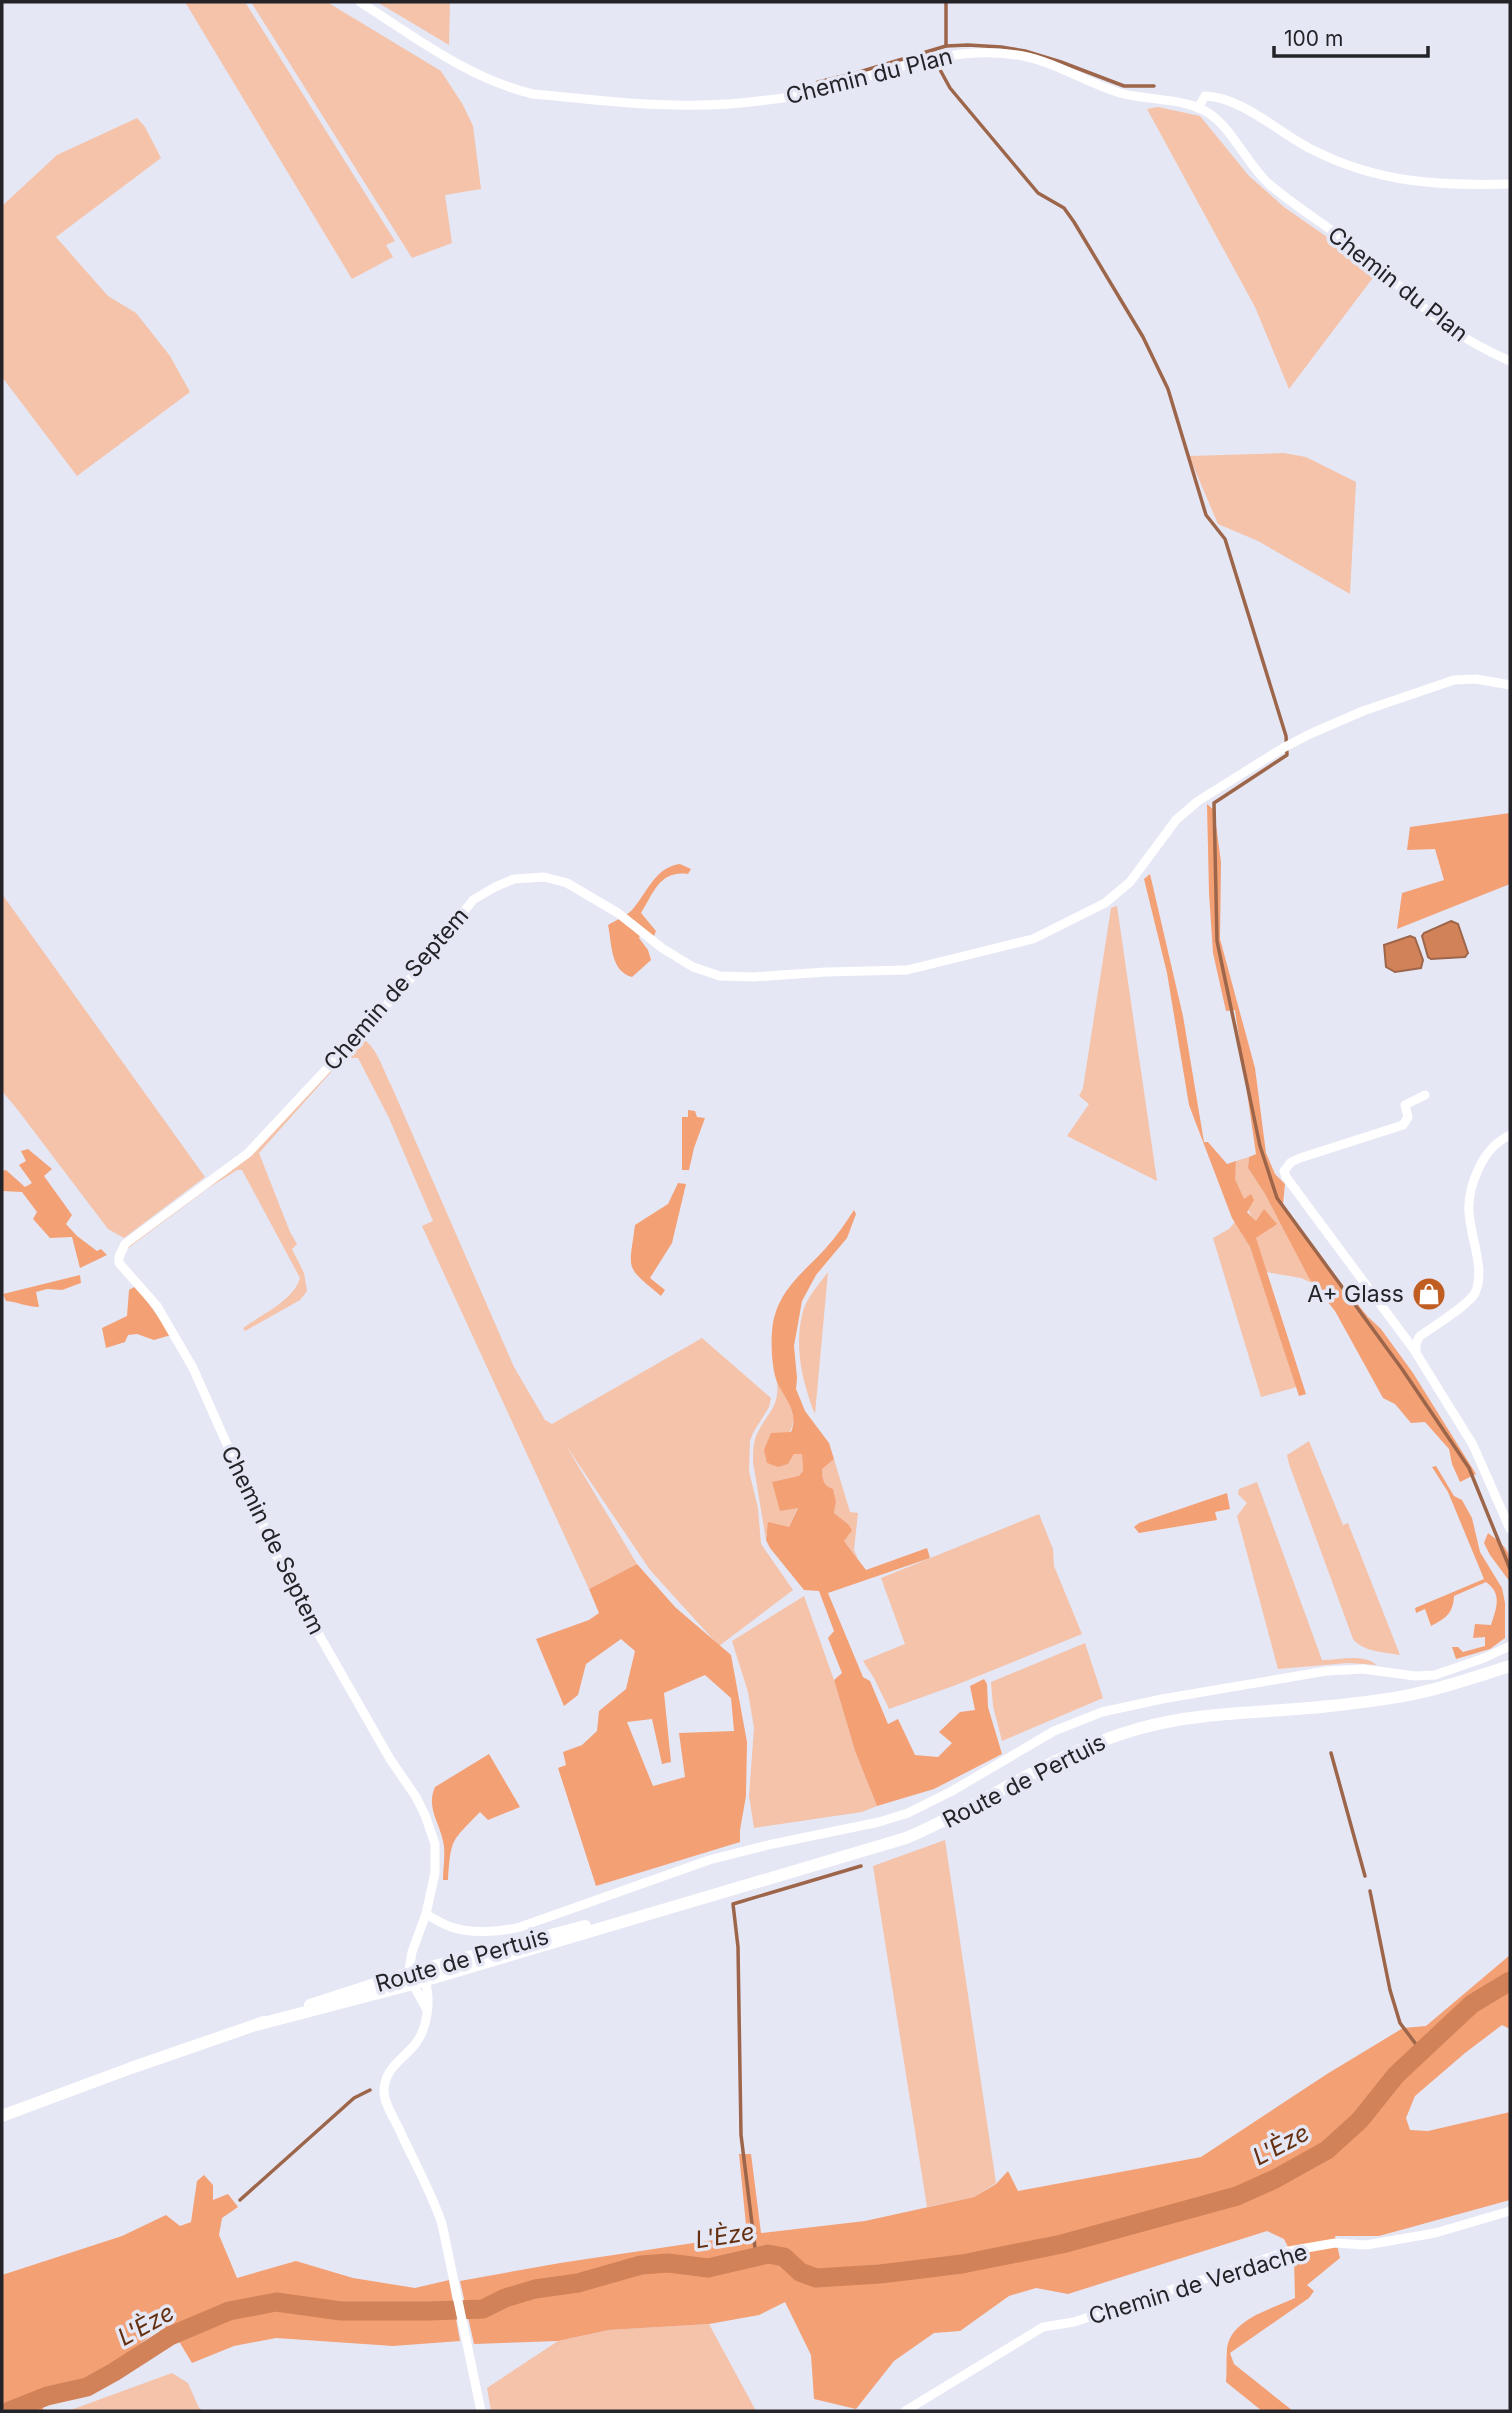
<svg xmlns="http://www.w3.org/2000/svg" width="1512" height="2413" font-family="Inter,sans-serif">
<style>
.green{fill:#f4c3aa}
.forest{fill:#f3a075;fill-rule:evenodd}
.water{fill:#d18258;stroke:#9d664a;stroke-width:2}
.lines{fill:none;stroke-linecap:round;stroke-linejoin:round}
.stream{stroke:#9d664a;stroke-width:3.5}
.river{stroke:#d18258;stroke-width:19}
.street{stroke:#fff;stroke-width:9}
.secondary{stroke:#fff;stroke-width:12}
.labels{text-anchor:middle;stroke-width:7;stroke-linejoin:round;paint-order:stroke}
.street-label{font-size:23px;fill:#232328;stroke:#e6e7f5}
.poi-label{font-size:23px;fill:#232328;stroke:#e6e7f5;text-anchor:end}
.water-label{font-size:24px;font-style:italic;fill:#643011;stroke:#e6e7f5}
</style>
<rect width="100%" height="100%" fill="#e6e7f5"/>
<g class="green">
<path d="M185 2H245L395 241 386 245 393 257 352 279Z"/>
<path d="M251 2H327L441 71 463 105 473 126 481 189 445 195 452 243 412 258Z"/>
<path d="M377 2H450L449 45Z"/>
<path d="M1158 107 1200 116 1249 176 1284 207 1357 258 1375 275 1289 389 1255 307 1147 109Z"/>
<path d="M137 118 145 127 161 158 56 237 108 296 136 313 170 356 190 392 77 476 2 377V206L57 155Z"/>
<path d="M1284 453 1306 457 1356 482 1350 594 1258 541 1218 524 1189 456Z"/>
<path d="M2 894 205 1177 124 1238 108 1229 17 1109 2 1091Z"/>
<path d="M1117 906 1157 1181 1067 1136 1089 1104 1079 1096 1083 1088 1111 908Z"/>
<path d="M362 1038C377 1047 383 1070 391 1085L514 1367 545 1420 552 1424 702 1338 771 1398 769 1407 753 1433 750 1441 749 1471 758 1508 761 1544 793 1590 719 1646 650 1570 565 1444 637 1564 589 1589 422 1226 433 1221 389 1118 358 1058H347L340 1062 259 1153 290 1232 297 1244 292 1249 304 1273 307 1291 300 1300 245 1331 243 1328C261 1315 294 1300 300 1278L242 1170H237L207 1189 127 1249V1247L221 1175 359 1039Z"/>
<path d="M1249 1157 1248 1168 1265 1194 1314 1284 1301 1278 1266 1272 1255 1238 1276 1224 1256 1222C1250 1215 1236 1189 1235 1179 1234 1174 1236 1167 1236 1161Z"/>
<path d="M1235 1222 1250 1247 1297 1387 1261 1397 1213 1238 1229 1229Z"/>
<path d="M828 1272 815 1414C802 1382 793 1343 804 1308 809 1295 820 1283 828 1272Z"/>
<path d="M777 1381C803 1423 796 1426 767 1463L778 1466 788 1464 794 1454H802L803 1471 799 1476 798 1507 789 1527 766 1534V1540L753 1462C753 1454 753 1446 755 1439 764 1414 780 1411 777 1381Z"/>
<path d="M1309 1441 1343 1525 1348 1523 1400 1655C1384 1652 1363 1652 1353 1639L1289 1464 1287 1455Z"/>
<path d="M834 1459 850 1512 858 1513 854 1550 858 1559 844 1541 848 1524 834 1513 836 1502 823 1480 821 1469Z"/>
<path d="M1257 1482 1322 1660C1340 1660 1362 1653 1377 1665L1348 1663 1278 1669 1237 1516 1247 1503 1238 1494 1239 1489Z"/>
<path d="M1039 1514 1053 1549 1054 1566 1082 1634 956 1685 889 1709 874 1678 863 1661 905 1644 881 1578Z"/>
<path d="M804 1596 834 1680 855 1751 877 1806 862 1812 754 1828 749 1796 754 1728 748 1692 732 1641Z"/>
<path d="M1085 1643 1103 1698 1002 1741 993 1706 991 1682Z"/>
<path d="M945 1840 996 2183 974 2197 927 2207 873 1866Z"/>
<path d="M709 2324 756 2411H491L487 2388 558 2341 609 2330Z"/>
<path d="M172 2373 188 2383 199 2408 204 2411H68Z"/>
</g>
<g class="forest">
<path d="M1207 804 1214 810 1221 862 1220 939 1255 1068 1266 1153 1275 1174 1285 1184 1283 1204 1327 1266 1368 1317 1381 1329 1413 1373 1476 1474 1460 1482 1452 1464 1449 1449 1425 1422 1411 1423 1395 1404 1383 1398 1335 1311 1309 1278 1265 1194 1248 1168 1249 1157 1256 1154 1235 1010 1226 1011 1213 953 1209 893Z"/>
<path d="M1510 813V884L1397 929 1402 893 1444 880 1435 849 1407 850 1410 827Z"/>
<path d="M680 864 691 869 688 874C660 870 654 892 641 913L656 931 654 936 642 930 639 938 648 950 651 960 632 977C610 971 612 943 608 925 616 920 626 916 632 910 647 893 655 867 680 864Z"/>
<path d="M1150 874 1183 1016 1204 1142H1208L1227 1164 1236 1161 1235 1179 1244 1199 1251 1194 1254 1200 1247 1212 1256 1221 1264 1209 1277 1224 1256 1238 1306 1394 1299 1396 1250 1247 1232 1218 1189 1105 1167 973 1144 879Z"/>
<path d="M688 1110 695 1111 697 1117 705 1118 694 1148 689 1170H682V1117H688Z"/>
<path d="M28 1149 52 1169 44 1176 72 1215 66 1224 77 1236 97 1251 101 1249 107 1255 80 1268 72 1237 50 1238 33 1219 37 1212 22 1192 2 1191V1171L6 1170 25 1187 32 1183 19 1165 26 1161 21 1151Z"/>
<path d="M678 1183 686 1184 672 1243 650 1278 665 1290 661 1296C624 1265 629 1272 635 1225L668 1204Z"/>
<path d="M854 1210 856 1214 847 1238 816 1275 802 1301 794 1346 797 1378 796 1389 805 1411 829 1443 834 1459 822 1469C822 1478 823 1486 833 1489L836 1502 834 1513 848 1524 852 1530 844 1541 866 1570 927 1548 930 1558 828 1593 863 1677 870 1681 888 1724 898 1719 915 1755 938 1757 952 1743 939 1732 960 1712 975 1710 970 1686 984 1679 987 1684 988 1707 1002 1754 934 1789 877 1806 855 1751 834 1680 842 1673 828 1638 834 1631 819 1591 804 1590 770 1548 766 1540 768 1522 789 1527 798 1508 780 1511 772 1482 799 1476 803 1471 802 1454H794L788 1464 778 1467 767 1463 764 1450 771 1433 791 1432C799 1412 785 1399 777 1382 771 1367 770 1334 774 1318 782 1287 805 1271 825 1249 836 1237 845 1224 854 1210Z"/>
<path d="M80 1275 81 1283 62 1290 47 1289 36 1292 39 1307C28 1307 17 1302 6 1301L3 1294Z"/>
<path d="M136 1286 171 1335 154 1340 137 1334 128 1335 125 1342 106 1348 102 1328 127 1316 129 1290Z"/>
<path d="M1436 1466 1454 1496 1462 1500 1472 1518 1480 1552 1502 1588 1505 1603V1638L1490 1649 1456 1659 1452 1647H1458L1463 1652 1485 1646V1637L1473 1638 1475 1624 1491 1625C1496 1609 1503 1594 1486 1582L1454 1596C1453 1614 1446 1618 1431 1626L1425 1609 1416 1613 1415 1608 1484 1579 1448 1492 1432 1467Z"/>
<path d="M1227 1493 1230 1509 1215 1512 1217 1520 1139 1533 1134 1527 1139 1523Z"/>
<path d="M1488 1533C1512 1551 1510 1552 1510 1582L1490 1555 1484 1543Z"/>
<path d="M637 1564 675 1607 731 1655 747 1742 746 1796 740 1830V1842L596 1886 558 1768 566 1765 563 1752 582 1745 597 1731 599 1711 626 1689 635 1651 621 1639 586 1664 578 1695 564 1706 536 1639 589 1620 599 1613 589 1589ZM705 1675 731 1698 734 1731 679 1733 685 1777 653 1786 627 1722 652 1719 662 1764 671 1762 664 1693Z"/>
<path d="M489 1754 520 1807 488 1820 480 1812C451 1842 451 1838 448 1880H443C443 1868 446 1853 443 1841 439 1822 426 1807 435 1787Z"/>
<path d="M1510 1955V2029L1502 2025 1465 2053 1415 2096 1406 2118 1410 2130 1428 2131 1510 2112V2200L1379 2236H1335L1340 2258 1307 2285 1314 2291 1309 2298 1230 2353 1234 2364 1293 2411H1262L1226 2382C1227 2371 1226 2360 1227 2349 1230 2319 1272 2309 1295 2298L1294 2259 1284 2239 1267 2231 1068 2294 1036 2288 1009 2296 960 2331 934 2333 894 2361 856 2409 814 2399 811 2355 785 2302 759 2315 709 2324 609 2330 558 2341 474 2344 460 2281 560 2263 747 2235 739 2154H751L761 2233 865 2221 974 2197 996 2184 1008 2171 1018 2191 1201 2157 1327 2074 1403 2028 1426 2026Z"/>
<path d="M204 2175 213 2185V2200L228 2194 238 2207 222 2218 219 2235 237 2278 296 2261 353 2278 415 2288 449 2280 460 2341 393 2346 276 2338 234 2346 192 2363 180 2343 157 2330 105 2373 37 2393 44 2411H2V2275L122 2236 166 2215 180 2226 191 2222 197 2181Z"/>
</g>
<g class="water">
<path d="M1451 921 1458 924 1468 953 1465 957 1431 959 1428 957 1422 936 1424 933Z"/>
<path d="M1410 936 1415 938 1423 960 1421 968 1395 972 1386 967 1384 945Z"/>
</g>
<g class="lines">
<g class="stream">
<path d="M946 46V2"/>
<path d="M938 66 950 88 1038 193 1064 208 1074 222 1143 337 1168 389 1206 515 1225 539 1286 736 1287 755 1214 803 1217 941 1260 1146 1277 1198 1402 1369 1469 1468 1510 1569"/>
<path d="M818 82 856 73 946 46 968 45 1001 47 1025 51 1061 62 1124 86H1154"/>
<path d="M1331 1753 1365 1876"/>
<path d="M1370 1891 1390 1990 1400 2023 1421 2051"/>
<path d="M240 2200 354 2098 370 2090"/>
<path d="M756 2256 741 2135 738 1947 733 1904 861 1866"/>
</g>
<path class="river" d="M9 2411 47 2396 87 2387 114 2372 170 2336 229 2311 276 2302 341 2311H429L483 2309 505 2298 535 2289 578 2283 641 2265 668 2263 708 2268 768 2254 784 2257 800 2272 816 2278 880 2274 962 2264 1062 2244 1237 2196 1275 2179 1327 2150 1360 2120 1396 2075 1443 2031 1472 2004 1510 1981"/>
<g class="street">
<path d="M360 2C415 37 469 79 533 94 580 98 628 105 675 105 705 106 737 104 767 100 854 91 934 39 1023 56 1057 63 1087 83 1120 93 1148 101 1185 97 1210 114 1233 130 1247 164 1269 184 1297 208 1329 227 1357 249 1387 273 1413 301 1444 324 1465 339 1487 351 1510 361"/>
<path d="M1198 108 1205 96C1243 97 1281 135 1315 151 1379 183 1440 186 1510 184"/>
<path d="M1510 1135C1494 1143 1485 1154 1478 1170 1472 1183 1468 1198 1469 1212 1470 1237 1486 1269 1475 1293 1469 1305 1432 1327 1419 1337L1416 1344V1353L1473 1445 1510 1529"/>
<path d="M1415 1351 1286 1177 1284 1171 1291 1162 1300 1158 1403 1125 1408 1117 1405 1105 1425 1095"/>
<path d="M426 1914C434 1919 443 1924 451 1927 471 1934 500 1932 520 1927L709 1860 768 1845 879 1822 908 1813 952 1791 1054 1731 1102 1712 1162 1699 1326 1671 1363 1669 1415 1676 1435 1675 1484 1658 1510 1646"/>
<path d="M420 1978 425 1981C431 1999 428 2027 416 2043 404 2059 384 2068 384 2091 384 2104 394 2118 400 2131 414 2162 431 2191 442 2224L481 2411"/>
<path d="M427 2010 413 1984 409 1970 412 1952 426 1914 435 1873V1844L425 1815 416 1797 390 1759 286 1577 193 1368 157 1306 119 1263V1257L125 1244 248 1153 406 984 473 900 495 887 514 879 544 877 567 883 618 913 662 948 693 967 720 976 753 977 826 972 907 970 1033 939 1105 903 1130 882 1176 820 1198 801 1283 748 1310 734 1363 711 1454 680 1476 679 1510 685"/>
<path d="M905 2411 1043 2327 1074 2322 1289 2251 1335 2243 1366 2245 1435 2233 1510 2211"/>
</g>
<g class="secondary">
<path d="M310 2005 409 1973 585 1926"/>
<path d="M256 2025 413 1984 906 1838C986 1804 1056 1751 1141 1728 1202 1711 1267 1713 1330 1706 1358 1703 1386 1700 1414 1694 1447 1687 1478 1676 1510 1666"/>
<path d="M2 2116 131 2068 264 2022"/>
</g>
</g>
<defs>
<symbol id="shop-disc" viewBox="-11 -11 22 22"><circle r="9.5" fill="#c05e22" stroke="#e6e7f5"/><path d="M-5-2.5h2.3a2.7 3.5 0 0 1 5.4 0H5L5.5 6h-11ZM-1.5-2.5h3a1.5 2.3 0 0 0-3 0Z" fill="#fff"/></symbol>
</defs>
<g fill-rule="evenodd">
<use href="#shop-disc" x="1410" y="1275" width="38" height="38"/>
</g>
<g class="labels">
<g class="street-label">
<text transform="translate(869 76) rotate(-14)" y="8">Chemin du Plan</text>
<text transform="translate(1398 284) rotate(38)" y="8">Chemin du Plan</text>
<text transform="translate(396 989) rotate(-49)" y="8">Chemin de Septem</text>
<text transform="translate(273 1540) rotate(64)" y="8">Chemin de Septem</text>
<text transform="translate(1024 1781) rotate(-27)" y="8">Route de Pertuis</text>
<text transform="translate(462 1960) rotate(-16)" y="8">Route de Pertuis</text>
<text transform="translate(1198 2284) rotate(-17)" y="8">Chemin de Verdache</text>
</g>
<g class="poi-label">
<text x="1404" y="1302">A+ Glass</text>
</g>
<g class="water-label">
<text transform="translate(1281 2145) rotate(-28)" y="8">L'Èze</text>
<text transform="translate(725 2236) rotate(-9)" y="8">L'Èze</text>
<text transform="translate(146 2325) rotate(-29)" y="8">L'Èze</text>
</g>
</g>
<rect width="1512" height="2413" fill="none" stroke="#232328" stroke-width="7"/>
<path d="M1274 46v10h154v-10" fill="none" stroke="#232328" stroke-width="3.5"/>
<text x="1284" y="46" font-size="21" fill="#232328" stroke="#e6e7f5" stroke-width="5" paint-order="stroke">100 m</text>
</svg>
